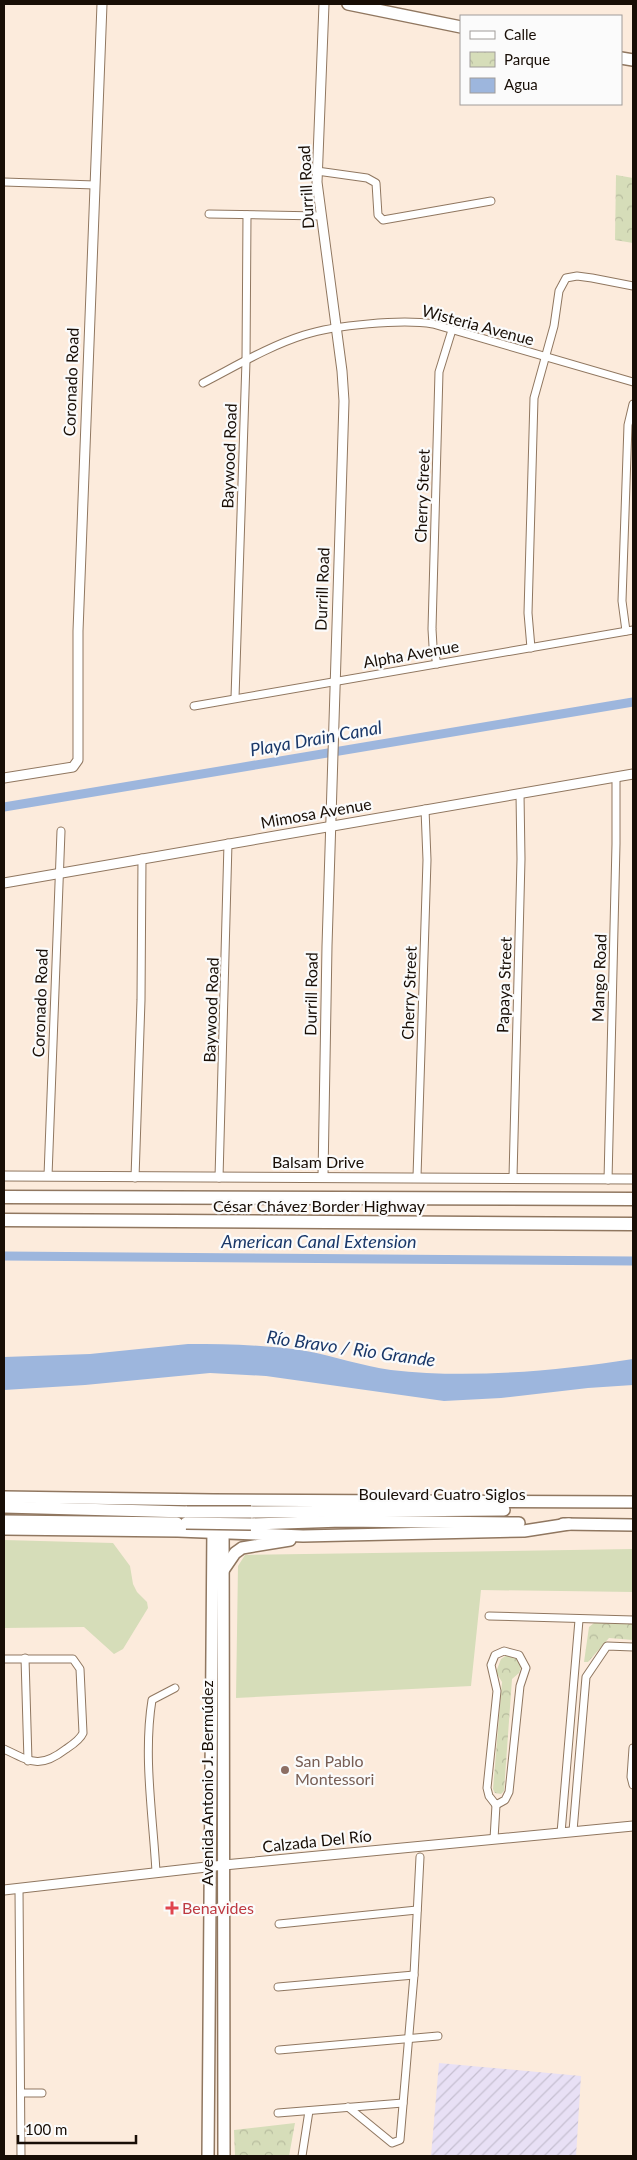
<svg xmlns="http://www.w3.org/2000/svg" width="637" height="2160" font-family="Lato,sans-serif">
<style>
.industrial{fill:url(#industrial-furrows)}
.grass{fill:#d6ddb9}
.park{fill:url(#park-crowns)}
.water{fill:#9db6dd}
.lines{fill:none;stroke-linecap:round;stroke-linejoin:round}
.canal{stroke:#9db6dd;stroke-width:9}
.minor-casing{stroke:#907760;stroke-width:9}
.tertiary-casing{stroke:#907760;stroke-width:11}
.primary-casing{stroke:#907760;stroke-width:14}
.trunk-casing{stroke:#907760;stroke-width:14}
.motorway-casing{stroke:#907760;stroke-width:15}
.minor{stroke:#fff;stroke-width:7}
.tertiary{stroke:#fff;stroke-width:9}
.primary{stroke:#fff;stroke-width:11}
.trunk{stroke:#fff;stroke-width:11}
.motorway{stroke:#fff;stroke-width:12}
.trunk-bridge-casing{stroke:#907760;stroke-width:14;stroke-linecap:butt}
.trunk-bridge{stroke:#fff;stroke-width:11}
.education-dot{fill:#8d6e63;stroke:#fbfbfb;stroke-width:2}
.health-dot{fill:#e0444e;stroke:#fbfbfb;stroke-width:2}
.labels{text-anchor:middle;stroke-width:4.5;stroke-linejoin:round;paint-order:stroke}
.street-label{font-size:16px;fill:#180e06;stroke:#fbfbfb}
.education-label{font-size:16px;fill:#785e54;stroke:#fbfbfb;text-anchor:start}
.health-label{font-size:16px;fill:#be3a42;stroke:#fbfbfb;text-anchor:start}
.water-label{font-size:18px;font-style:italic;fill:#1a3869;stroke:#fbfbfb}
</style>
<defs>
<pattern id="industrial-furrows" width="10" height="10" patternUnits="userSpaceOnUse" patternTransform="scale(1.25)"><rect width="10" height="10" fill="#e8e0f5"/><path d="M-1 1l2-2M0 10L10 0M9 11l2-2" fill="none" stroke="#c6bfd1"/></pattern>
<pattern id="park-crowns" width="20" height="18" patternUnits="userSpaceOnUse" patternTransform="scale(1.25)"><rect width="20" height="18" fill="#d6ddb9"/><path d="M2 6a3 3 0 1 1 6 0M12 15a3 3 0 1 1 6 0" fill="none" stroke="#b7bc9e"/></pattern>
</defs>
<rect width="100%" height="100%" fill="#fcebdc"/>
<path class="industrial" d="M439 2063 581 2076 576 2156H431Z"/>
<g class="grass">
<path d="M4 1540 113 1543 130 1566 133 1584 137 1592 147 1602 148 1608 123 1649 114 1654 84 1627 4 1628Z"/>
<path d="M633 1549V1592L481 1590 471 1686 236 1698 238 1566 245 1555Z"/>
</g>
<g class="park">
<path d="M616 175 633 178V243L615 240Z"/>
<path d="M594 1623 633 1624V1640L609 1638 588 1662H584L589 1627Z"/>
<path d="M507 1655 515 1657 522 1664 519 1673 512 1679 504 1791 501 1794 495 1793 493 1789 502 1682 496 1672 501 1659Z"/>
<path d="M295 2123 289 2156H235L234 2130Z"/>
</g>
<path class="water" d="M188 1344C228 1344 267 1345 306 1351 334 1356 362 1366 391 1370 469 1379 556 1371 633 1359V1385L588 1388 501 1398 444 1401 266 1376 210 1373 85 1385 4 1390V1357L90 1354Z"/>
<g class="lines">
<g class="canal">
<path d="M4 807 633 702"/>
<path d="M4 1256 633 1261"/>
</g>
<defs>
<g id="minor">
<path d="M317 171 367 178 376 183 378 215 383 220 491 201"/>
<path d="M4 182 95 185"/>
<path d="M209 214 320 216"/>
<path d="M203 383C236 366 269 346 304 335 335 325 402 319 433 324L633 382"/>
<path d="M626 631 622 601 628 425 633 404"/>
<path d="M531 648 528 613 534 398 554 326 559 291 566 278 577 276 592 278 633 286"/>
<path d="M437 664 433 646 432 629 439 372 452 330"/>
<path d="M235 698 246 361 247 215"/>
<path d="M194 706 633 630"/>
<path d="M48 1176 61 831"/>
<path d="M417 1177 427 860 425 809"/>
<path d="M513 1177 521 859 520 794"/>
<path d="M135 1178 141 1000 142 858"/>
<path d="M219 1178 228 843"/>
<path d="M608 1180 616 844V777"/>
<path d="M489 1616 633 1620"/>
<path d="M504 1651 519 1655 526 1668 520 1686 509 1792 505 1800 496 1805 489 1796 487 1788 497 1691 491 1665 495 1655Z"/>
<path d="M25 1658 28 1761"/>
<path d="M4 1659H73L80 1669 83 1733C80 1740 72 1745 66 1749 40 1769 31 1762 4 1749"/>
<path d="M633 1748 631 1777 633 1785"/>
<path d="M573 1831 586 1677 607 1646 633 1647"/>
<path d="M561 1833 579 1620"/>
<path d="M494 1839 496 1805"/>
<path d="M156 1872C153 1816 143 1756 152 1700L175 1688"/>
<path d="M19 1889 21 2156"/>
<path d="M279 1924 417 1910"/>
<path d="M278 1987 414 1975"/>
<path d="M279 2050 438 2036"/>
<path d="M22 2093H42"/>
<path d="M348 2107 392 2143 400 2140 414 1975 420 1857"/>
<path d="M278 2113 403 2103"/>
<path d="M302 2156 309 2111"/>
</g>
<g id="tertiary">
<path d="M4 778 73 767 78 760V631L102 4"/>
<path d="M4 883 633 774"/>
<path d="M4 1176 633 1179"/>
<path d="M323 1176 327 946 344 401 342 371 317 182 324 4"/>
<path d="M4 1890 224 1865 633 1826"/>
</g>
<g id="primary">
<path d="M348 4 461 27"/>
<path d="M621 58 633 60"/>
<path d="M223 1502 224 2156"/>
<path d="M208 2156 213 1525"/>
</g>
<g id="trunk">
<path d="M4 1497 213 1500 633 1502"/>
<path d="M4 1507 187 1512"/>
<path d="M251 1512 504 1510"/>
<path d="M4 1521 177 1523"/>
<path d="M251 1524 342 1521 519 1523"/>
<path d="M563 1524 633 1525"/>
<path d="M4 1529 178 1531 303 1536 524 1531 569 1524"/>
<path d="M222 1572 235 1553 242 1548 290 1540"/>
</g>
<g id="motorway">
<path d="M4 1197 633 1199"/>
<path d="M4 1220 633 1224"/>
</g>
</defs>
<use href="#minor" class="minor-casing"/>
<use href="#tertiary" class="tertiary-casing"/>
<use href="#primary" class="primary-casing"/>
<use href="#trunk" class="trunk-casing"/>
<use href="#motorway" class="motorway-casing"/>
<use href="#minor" class="minor"/>
<use href="#tertiary" class="tertiary"/>
<use href="#primary" class="primary"/>
<use href="#trunk" class="trunk"/>
<use href="#motorway" class="motorway"/>
<defs>
<g id="trunk-bridge">
<path d="M187 1512H251"/>
<path d="M186 1523 251 1524"/>
</g>
</defs>
<use href="#trunk-bridge" class="trunk-bridge-casing"/>
<use href="#trunk-bridge" class="trunk-bridge"/>
</g>
<circle class="education-dot" cx="285" cy="1770" r="5"/>
<path class="health-dot" d="M169.5 1900.5h5v5h5v5h-5v5h-5v-5h-5v-5h5z"/>
<g class="labels">
<g class="street-label">
<text transform="translate(306 187) rotate(-93)" y="6">Durrill Road</text>
<text transform="translate(478 325) rotate(15)" y="6">Wisteria Avenue</text>
<text transform="translate(71 382) rotate(-88)" y="6">Coronado Road</text>
<text transform="translate(229 456) rotate(-88)" y="6">Baywood Road</text>
<text transform="translate(422 496) rotate(-88)" y="6">Cherry Street</text>
<text transform="translate(322 589) rotate(-88)" y="6">Durrill Road</text>
<text transform="translate(411 654) rotate(-10)" y="6">Alpha Avenue</text>
<text transform="translate(316 813) rotate(-10)" y="6">Mimosa Avenue</text>
<text transform="translate(599 978) rotate(-88)" y="6">Mango Road</text>
<text transform="translate(504 985) rotate(-88)" y="6">Papaya Street</text>
<text transform="translate(409 993) rotate(-88)" y="6">Cherry Street</text>
<text transform="translate(311 994) rotate(-89)" y="6">Durrill Road</text>
<text transform="translate(40 1003) rotate(-88)" y="6">Coronado Road</text>
<text transform="translate(211 1010) rotate(-88)" y="6">Baywood Road</text>
<text x="318" y="1168">Balsam Drive</text>
<text x="319" y="1212">César Chávez Border Highway</text>
<text x="442" y="1500">Boulevard Cuatro Siglos</text>
<text transform="translate(207 1783) rotate(-90)" y="6">Avenida Antonio J. Bermúdez</text>
<text transform="translate(317 1841) rotate(-6)" y="6">Calzada Del Río</text>
</g>
<g class="education-label">
<text x="295" y="1767">San Pablo<tspan x="295" dy="18">Montessori</tspan></text>
</g>
<g class="health-label">
<text x="182" y="1914">Benavides</text>
</g>
<g class="water-label">
<text transform="translate(316 739) rotate(-10)" y="6">Playa Drain Canal</text>
<text x="319" y="1248">American Canal Extension</text>
<text transform="translate(351 1349) rotate(8)" y="6">Río Bravo / Rio Grande</text>
</g>
</g>
<rect width="637" height="2160" fill="none" stroke="#180e06" stroke-width="10"/>
<rect x="460" y="15" width="162" height="90" fill="#fbfbfb" stroke="#a09c99"/>
<rect x="470" y="31" width="25" height="8" fill="#ffffff" stroke="#a09c99"/>
<text x="504" y="40" font-size="15" fill="#180e06">Calle</text>
<rect x="470" y="52" width="25" height="15" fill="url(#park-crowns)" stroke="#a09c99"/>
<text x="504" y="65" font-size="15" fill="#180e06">Parque</text>
<rect x="470" y="78" width="25" height="15" fill="#9db6dd" stroke="#a09c99"/>
<text x="504" y="90" font-size="15" fill="#180e06">Agua</text>
<path d="M18 2135v8h118v-8" fill="none" stroke="#180e06" stroke-width="2.5"/>
<text x="25" y="2135" font-size="15" fill="#180e06" stroke="#fbfbfb" stroke-width="4" paint-order="stroke">100 m</text>
</svg>
